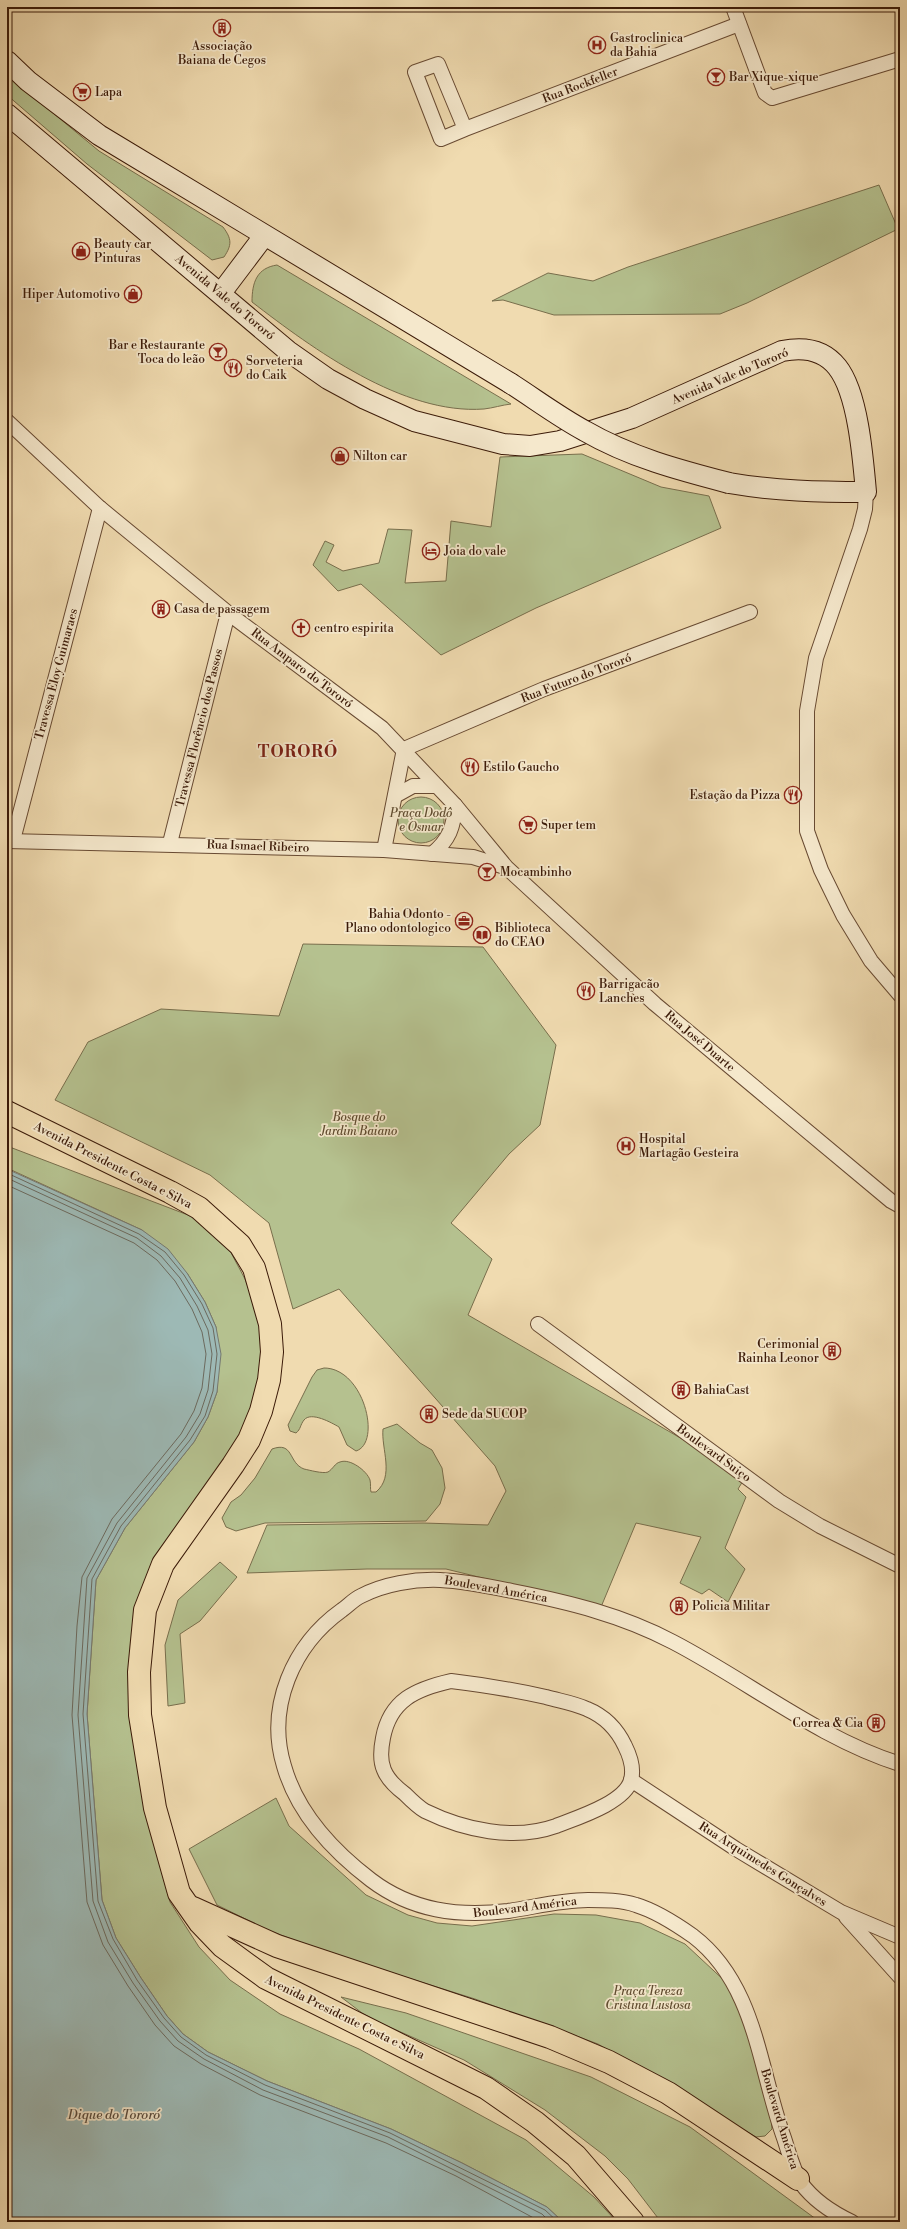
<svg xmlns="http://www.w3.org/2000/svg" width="907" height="2229" font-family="'Libre Bodoni',serif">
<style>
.green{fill:#b5c18f;stroke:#786e4c}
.water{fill:#9db9b5;stroke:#767970}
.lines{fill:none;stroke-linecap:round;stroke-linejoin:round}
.shore{stroke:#6c6a5e;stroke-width:1}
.street-casing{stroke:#684a32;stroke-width:16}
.secondary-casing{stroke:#3b1a08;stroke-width:22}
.primary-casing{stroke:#3b1a08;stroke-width:24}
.street{stroke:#f5e8cc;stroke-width:14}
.secondary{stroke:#f5e8cc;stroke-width:20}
.primary{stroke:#f0dbb0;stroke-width:22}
.secondary-bridge-casing{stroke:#3b1a08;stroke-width:22;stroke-linecap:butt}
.secondary-bridge{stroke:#f5e8cc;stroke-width:20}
.labels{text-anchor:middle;stroke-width:3.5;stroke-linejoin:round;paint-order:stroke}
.poi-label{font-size:12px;fill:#3b1a08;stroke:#f5e8cc;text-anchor:start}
.street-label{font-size:12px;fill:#3b1a08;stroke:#f5e8cc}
.park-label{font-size:12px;font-style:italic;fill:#604c30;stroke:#f5e8cc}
.water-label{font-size:13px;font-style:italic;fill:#584a3c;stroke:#f5e8cc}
.district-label{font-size:16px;font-weight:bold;letter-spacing:1px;fill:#7a1f14;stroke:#f5e8cc}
</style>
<rect width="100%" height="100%" fill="#f0dbb0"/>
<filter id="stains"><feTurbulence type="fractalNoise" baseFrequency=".005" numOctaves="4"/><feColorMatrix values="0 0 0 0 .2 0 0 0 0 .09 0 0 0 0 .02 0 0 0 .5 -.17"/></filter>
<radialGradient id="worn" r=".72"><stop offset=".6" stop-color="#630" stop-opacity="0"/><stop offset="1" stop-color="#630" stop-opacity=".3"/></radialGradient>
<g class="green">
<path d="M7 75 99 151 223 227C232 239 232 245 224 257L212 260 87 164 7 95Z"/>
<path d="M879 185 898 229 747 303 720 314 554 315 503 300 492 301 548 273 593 281 628 267Z"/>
<path d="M277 265 511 404C502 405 493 408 484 409 403 415 313 349 252 302 252 282 257 268 277 265Z"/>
<path d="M582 454 661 487 709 496 721 528 536 608 441 655 361 584 338 591 313 565 325 541 334 545 326 562 343 571 379 563 388 529 412 530 405 583 446 581 451 521 491 527 500 457Z"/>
<circle cx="421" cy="820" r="23"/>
<path d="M303 944 483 947 556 1045 540 1125 509 1154 451 1223 492 1259 468 1315 746 1476 738 1489 746 1497 725 1548 745 1569 728 1602 709 1589 702 1594 680 1583 701 1537 636 1523 601 1607 446 1569H367L247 1573 267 1525 423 1523 488 1525 506 1491 495 1466 339 1289 293 1309 269 1223 210 1175 55 1100 88 1042 161 1009 279 1016Z"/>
<path d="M7 1146 188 1215 209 1227 229 1249 245 1279 259 1317 265 1351 257 1421 143 1612 141 1767 155 1848 170 1902 199 1947 230 1980 280 2014 359 2049 526 2140 594 2197 617 2222H563L547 2207 462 2163 391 2129 267 2081 208 2052 183 2034 167 2016 141 1978 116 1938 102 1900 87 1714 96 1580 125 1528 194 1442 208 1417 217 1392 216 1327 205 1302 187 1273 142 1230 7 1168Z"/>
<path d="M324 1368C364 1368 382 1443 356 1451L347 1445 339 1427C332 1423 311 1411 304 1420 300 1425 301 1429 296 1433L290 1431 288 1425 312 1377 317 1370Z"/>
<path d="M397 1424 420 1443 432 1450 442 1468 445 1488 440 1504 426 1521 265 1523 236 1531 226 1527 222 1518 231 1502 241 1495 255 1478 272 1449C294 1441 288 1463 304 1469 309 1470 323 1474 328 1472 333 1469 335 1463 340 1462 350 1458 367 1471 370 1480 371 1484 370 1489 371 1492H376C395 1476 381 1449 383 1429Z"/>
<path d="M220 1562 237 1577 200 1621 180 1634 185 1703 168 1706 165 1645 178 1600Z"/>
<path d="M276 1798 289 1826 366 1895 408 1915 437 1923 472 1926 554 1914 596 1915 640 1923 685 1944 728 1984 748 2031 771 2116 772 2129 765 2136 756 2137 598 2044 475 1999 332 1954 270 1931 217 1905 189 1849Z"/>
<path d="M341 1997 406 2013 591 2077 690 2127 820 2222H661L628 2179 605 2156 545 2110 464 2060 378 2022 362 2013Z"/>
</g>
<path class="water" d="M7 1169 142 1230 168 1249 187 1273 205 1302 216 1327 221 1354 217 1392 208 1417 194 1442 125 1528 96 1580 87 1714 102 1900 116 1938 141 1978 167 2016 183 2034 208 2052 267 2081 391 2129 462 2163 547 2207 563 2222H7Z"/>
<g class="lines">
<g class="shore">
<path d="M7 1173 139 1234 165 1252 184 1275 202 1304 213 1328 217 1354 213 1391 205 1416 190 1440 121 1526 92 1579 83 1714 98 1901 113 1939 137 1980 164 2018 181 2037 206 2055 265 2085 390 2133 545 2210 558 2222"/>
<path d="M7 1178 137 1238 161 1256 180 1278 197 1306 208 1330 212 1354 208 1390 200 1414 186 1437 117 1523 87 1578 78 1715 93 1901 108 1942 133 1983 160 2021 178 2041 204 2059 263 2090 388 2137 542 2214 550 2222"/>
<path d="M7 1185 134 1243 157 1260 175 1281 192 1309 202 1332 206 1354 202 1388 194 1411 181 1434 112 1519 82 1577 77 1626 72 1715 87 1902 103 1945 128 1986 155 2025 174 2046 201 2064 260 2095 386 2143 456 2176 541 2222"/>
</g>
<defs>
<g id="street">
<path d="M733 7 765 93 772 98 900 59"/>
<path d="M465 129 441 139 415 72 438 64 465 129 739 24"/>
<path d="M7 421 100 508 228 613 382 728 455 805 507 868 655 1004 891 1201 900 1206"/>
<path d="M866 492 865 509 860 529 816 658 807 711V831L821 870 843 915 871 961 900 995"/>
<path d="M404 749 544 689 750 612"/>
<path d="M395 796 413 786H437"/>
<path d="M13 840 100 508"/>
<path d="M7 841 384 850 473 857 505 867"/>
<path d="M170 843 228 613"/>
<path d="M384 850 404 749"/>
<path d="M432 854C449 840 454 827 455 805"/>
<path d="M538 1324 779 1501 820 1526 900 1566"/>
<path d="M451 1681C484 1685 515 1690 546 1697 560 1701 574 1703 587 1709 604 1716 617 1729 625 1746 630 1756 634 1769 631 1780 625 1803 576 1818 556 1826 514 1841 464 1830 425 1811 418 1807 411 1800 405 1794 397 1788 388 1780 384 1770 380 1761 381 1748 383 1738 390 1700 416 1689 451 1681Z"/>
<path d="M631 1780 736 1849 841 1912 900 1937"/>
<path d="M846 1917 900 1977"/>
<path d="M852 2222C833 2213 814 2201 801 2183 793 2170 789 2153 784 2138 759 2069 756 1984 693 1936 676 1924 656 1911 636 1905 621 1900 604 1900 588 1900 561 1900 535 1907 508 1911 458 1917 412 1911 371 1880 333 1851 297 1812 284 1766 266 1707 293 1645 342 1610 348 1606 354 1599 361 1596 384 1584 414 1579 440 1580 464 1581 488 1586 512 1591 568 1602 622 1615 673 1642 748 1681 820 1739 900 1764"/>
</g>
<g id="secondary">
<path d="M7 61 28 81 99 135 510 383"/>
<path d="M7 114 288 351 328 379 365 399 414 421 503 444 530 446 560 441 632 418 782 351C836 340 850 380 858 425 862 447 864 469 866 492 819 492 775 491 729 483"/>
<path d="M221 293 264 236"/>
</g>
<g id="primary">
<path d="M7 1112 170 1192 199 1208 240 1245 254 1268 270 1324 272 1352 269 1380 261 1411 249 1440 233 1465 163 1564 145 1610 139 1672 140 1715 155 1808 179 1893 200 1923 222 1946 266 1978 486 2088 535 2122 576 2156 633 2222"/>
<path d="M193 1908 277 1946 550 2037 609 2062 668 2093 798 2179"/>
</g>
</defs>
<use href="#street" class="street-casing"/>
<use href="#secondary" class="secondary-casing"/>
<use href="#primary" class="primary-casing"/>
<use href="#street" class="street"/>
<use href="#secondary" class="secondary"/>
<use href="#primary" class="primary"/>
<defs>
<path id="secondary-bridge" d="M510 383C535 399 559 417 585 431 630 457 679 470 729 483"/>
</defs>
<use href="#secondary-bridge" class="secondary-bridge-casing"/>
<use href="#secondary-bridge" class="secondary-bridge"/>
</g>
<defs>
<symbol id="building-ring" viewBox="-11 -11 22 22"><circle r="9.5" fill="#f5e8cc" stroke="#8f2418" stroke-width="1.5"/><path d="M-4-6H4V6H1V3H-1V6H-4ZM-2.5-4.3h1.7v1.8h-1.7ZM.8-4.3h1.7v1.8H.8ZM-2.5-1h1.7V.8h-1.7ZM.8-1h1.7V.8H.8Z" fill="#8f2418"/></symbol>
<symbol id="hospital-ring" viewBox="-11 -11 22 22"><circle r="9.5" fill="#f5e8cc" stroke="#8f2418" stroke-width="1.5"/><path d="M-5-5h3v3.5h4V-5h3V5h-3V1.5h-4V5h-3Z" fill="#8f2418"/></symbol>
<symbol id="bar-ring" viewBox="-11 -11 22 22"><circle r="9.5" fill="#f5e8cc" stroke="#8f2418" stroke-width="1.5"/><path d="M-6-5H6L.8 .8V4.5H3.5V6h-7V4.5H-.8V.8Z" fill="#8f2418"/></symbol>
<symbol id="supermarket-ring" viewBox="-11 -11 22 22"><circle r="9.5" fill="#f5e8cc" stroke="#8f2418" stroke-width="1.5"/><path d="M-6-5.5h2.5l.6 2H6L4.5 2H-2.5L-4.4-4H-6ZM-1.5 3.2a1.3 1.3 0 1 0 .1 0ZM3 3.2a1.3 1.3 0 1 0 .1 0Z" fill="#8f2418"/></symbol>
<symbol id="shop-ring" viewBox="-11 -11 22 22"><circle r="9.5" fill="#f5e8cc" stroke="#8f2418" stroke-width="1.5"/><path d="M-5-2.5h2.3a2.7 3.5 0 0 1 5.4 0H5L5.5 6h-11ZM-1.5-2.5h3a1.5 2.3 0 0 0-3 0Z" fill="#8f2418"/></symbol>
<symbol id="restaurant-ring" viewBox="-11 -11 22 22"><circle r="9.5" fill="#f5e8cc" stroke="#8f2418" stroke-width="1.5"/><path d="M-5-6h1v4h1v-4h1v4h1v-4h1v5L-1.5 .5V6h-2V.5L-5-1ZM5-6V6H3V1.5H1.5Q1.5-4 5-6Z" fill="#8f2418"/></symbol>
<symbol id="hotel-ring" viewBox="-11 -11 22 22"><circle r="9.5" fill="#f5e8cc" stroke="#8f2418" stroke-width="1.5"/><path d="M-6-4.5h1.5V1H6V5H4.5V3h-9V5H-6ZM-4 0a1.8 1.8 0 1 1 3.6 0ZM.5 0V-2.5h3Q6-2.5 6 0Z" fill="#8f2418"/></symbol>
<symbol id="church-ring" viewBox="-11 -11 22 22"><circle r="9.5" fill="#f5e8cc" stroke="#8f2418" stroke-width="1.5"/><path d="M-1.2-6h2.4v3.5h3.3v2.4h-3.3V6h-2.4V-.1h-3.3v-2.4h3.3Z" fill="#8f2418"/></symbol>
<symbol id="office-ring" viewBox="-11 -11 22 22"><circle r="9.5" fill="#f5e8cc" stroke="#8f2418" stroke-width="1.5"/><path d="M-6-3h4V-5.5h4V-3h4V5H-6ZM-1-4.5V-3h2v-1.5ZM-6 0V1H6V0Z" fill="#8f2418"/></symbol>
<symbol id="library-ring" viewBox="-11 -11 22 22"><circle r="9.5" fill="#f5e8cc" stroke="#8f2418" stroke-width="1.5"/><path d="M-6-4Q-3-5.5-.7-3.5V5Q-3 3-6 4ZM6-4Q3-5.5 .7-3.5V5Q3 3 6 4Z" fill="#8f2418"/></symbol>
</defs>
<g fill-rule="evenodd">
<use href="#building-ring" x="212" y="18" width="20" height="20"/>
<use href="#hospital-ring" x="587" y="35" width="20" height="20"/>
<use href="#bar-ring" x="706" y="67" width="20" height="20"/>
<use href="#supermarket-ring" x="72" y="82" width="20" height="20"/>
<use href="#shop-ring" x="71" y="241" width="20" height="20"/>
<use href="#shop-ring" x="123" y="284" width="20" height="20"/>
<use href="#bar-ring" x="208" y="342" width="20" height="20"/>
<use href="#restaurant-ring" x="223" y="358" width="20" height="20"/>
<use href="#shop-ring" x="330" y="446" width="20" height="20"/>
<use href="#hotel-ring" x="421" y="541" width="20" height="20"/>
<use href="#building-ring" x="151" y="599" width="20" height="20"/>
<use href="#church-ring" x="291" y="618" width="20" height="20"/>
<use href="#restaurant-ring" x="460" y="757" width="20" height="20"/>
<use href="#restaurant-ring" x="783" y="785" width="20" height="20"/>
<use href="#supermarket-ring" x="518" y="815" width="20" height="20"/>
<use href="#bar-ring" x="477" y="862" width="20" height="20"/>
<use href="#office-ring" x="454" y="911" width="20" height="20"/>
<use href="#library-ring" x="472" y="925" width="20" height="20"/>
<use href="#restaurant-ring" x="576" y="981" width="20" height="20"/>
<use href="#hospital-ring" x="616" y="1136" width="20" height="20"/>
<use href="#building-ring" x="822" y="1341" width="20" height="20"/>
<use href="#building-ring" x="671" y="1380" width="20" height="20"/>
<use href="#building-ring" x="419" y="1404" width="20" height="20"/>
<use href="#building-ring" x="669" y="1596" width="20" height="20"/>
<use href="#building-ring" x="866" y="1713" width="20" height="20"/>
</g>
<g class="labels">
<g class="poi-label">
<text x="610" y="42">Gastroclinica<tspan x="610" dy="14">da Bahia</tspan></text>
<text x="222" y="50" text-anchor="middle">Associação<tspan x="222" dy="14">Baiana de Cegos</tspan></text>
<text x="729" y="81">Bar Xique-xique</text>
<text x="95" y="96">Lapa</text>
<text x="94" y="248">Beauty car<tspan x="94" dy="14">Pinturas</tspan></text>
<text x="120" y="298" text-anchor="end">Hiper Automotivo</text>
<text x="205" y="349" text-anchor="end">Bar e Restaurante<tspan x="205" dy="14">Toca do leão</tspan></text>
<text x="246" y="365">Sorveteria<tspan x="246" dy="14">do Caik</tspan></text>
<text x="353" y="460">Nilton car</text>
<text x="444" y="555">Joia do vale</text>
<text x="174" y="613">Casa de passagem</text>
<text x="314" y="632">centro espirita</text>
<text x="483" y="771">Estilo Gaucho</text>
<text x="780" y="799" text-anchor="end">Estação da Pizza</text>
<text x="541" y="829">Super tem</text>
<text x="500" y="876">Mocambinho</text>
<text x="451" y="918" text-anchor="end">Bahia Odonto -<tspan x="451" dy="14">Plano odontologico</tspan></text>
<text x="495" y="932">Biblioteca<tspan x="495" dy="14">do CEAO</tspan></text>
<text x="599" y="988">Barrigacão<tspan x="599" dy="14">Lanches</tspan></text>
<text x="639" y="1143">Hospital<tspan x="639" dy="14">Martagão Gesteira</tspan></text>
<text x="819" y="1348" text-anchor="end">Cerimonial<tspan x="819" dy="14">Rainha Leonor</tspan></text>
<text x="694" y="1394">BahiaCast</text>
<text x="442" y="1418">Sede da SUCOP</text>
<text x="692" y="1610">Policia Militar</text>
<text x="863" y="1727" text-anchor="end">Correa &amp; Cia</text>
</g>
<g class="street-label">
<text transform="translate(580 85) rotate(-21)" y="4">Rua Rockfeller</text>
<text transform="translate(225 297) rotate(40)" y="4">Avenida Vale do Tororó</text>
<text transform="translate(730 376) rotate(-23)" y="4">Avenida Vale do Tororó</text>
<text transform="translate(302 668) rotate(37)" y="4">Rua Amparo do Tororó</text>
<text transform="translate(56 674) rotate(-75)" y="4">Travessa Eloy Guimaraes</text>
<text transform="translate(576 678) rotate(-21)" y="4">Rua Futuro do Tororó</text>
<text transform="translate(199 728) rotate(-76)" y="4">Travessa Florêncio dos Passos</text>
<text transform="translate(258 846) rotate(2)" y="4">Rua Ismael Ribeiro</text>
<text transform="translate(700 1041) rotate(40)" y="4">Rua José Duarte</text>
<text transform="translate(113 1165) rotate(27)" y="4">Avenida Presidente Costa e Silva</text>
<text transform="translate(714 1453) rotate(36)" y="4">Boulevard Suiço</text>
<text transform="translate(496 1589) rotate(10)" y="4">Boulevard América</text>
<text transform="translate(763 1864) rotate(32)" y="4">Rua Arquimedes Gonçalves</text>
<text transform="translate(525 1907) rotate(-7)" y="4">Boulevard América</text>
<text transform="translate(345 2017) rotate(26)" y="4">Avenida Presidente Costa e Silva</text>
<text transform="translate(780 2119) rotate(73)" y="4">Boulevard América</text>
</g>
<g class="park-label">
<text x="421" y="817">Praça Dodô<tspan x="421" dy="14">e Osmar</tspan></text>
<text x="359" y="1121">Bosque do<tspan x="359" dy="14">Jardim Baiano</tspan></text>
<text x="648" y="1995">Praça Tereza<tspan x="648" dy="14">Cristina Lustosa</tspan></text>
</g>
<g class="water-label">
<text x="114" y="2119">Dique do Tororó</text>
</g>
<g class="district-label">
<text x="298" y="757">TORORÓ</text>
</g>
</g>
<rect width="907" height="2229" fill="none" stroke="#f0dbb0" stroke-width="24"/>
<rect x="8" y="8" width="891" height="2213" fill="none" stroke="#3b1a08" stroke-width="2"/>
<rect x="12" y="12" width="883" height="2205" fill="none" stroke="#3b1a08"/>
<rect width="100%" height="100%" filter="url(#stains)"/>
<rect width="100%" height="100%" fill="url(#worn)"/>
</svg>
